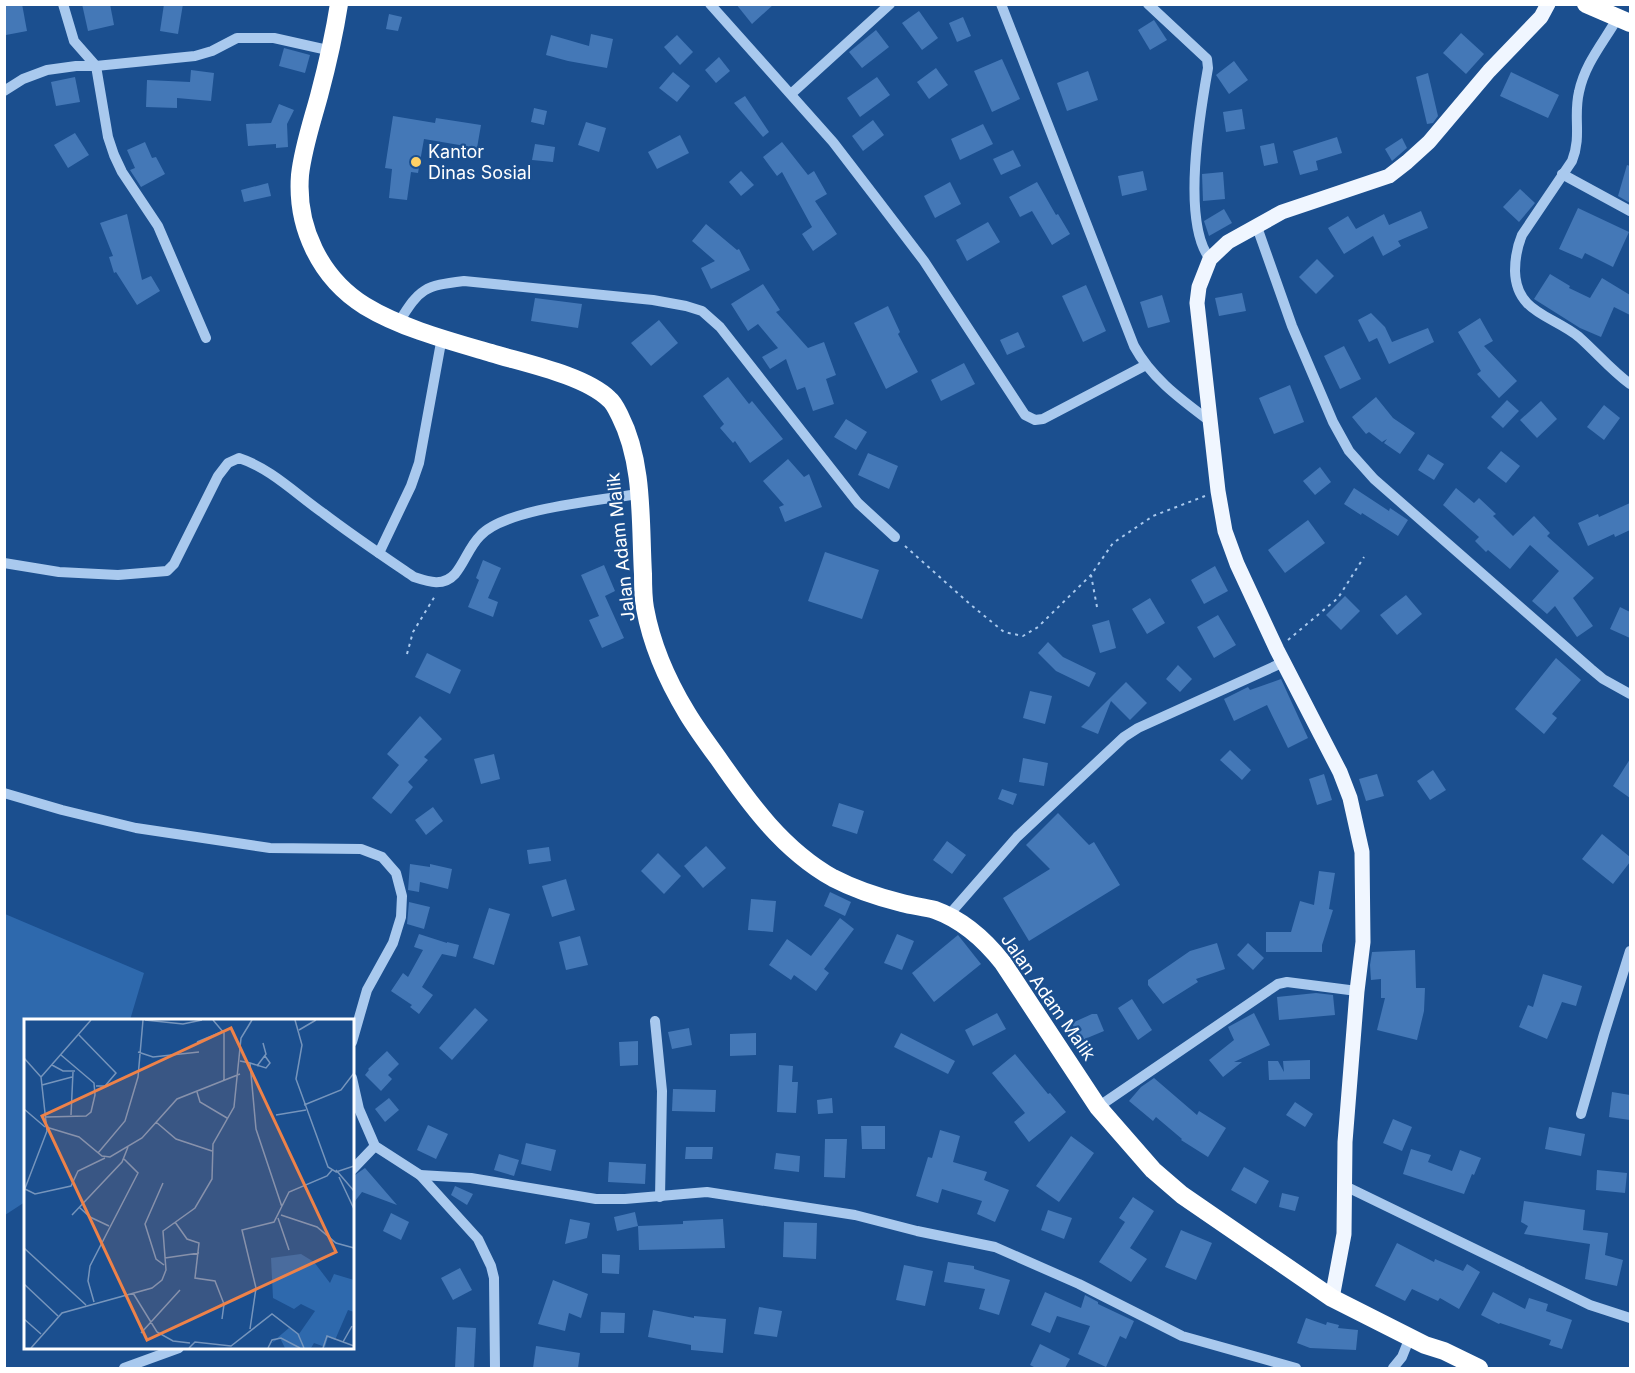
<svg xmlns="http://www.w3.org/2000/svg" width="1635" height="1373" font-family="Inter,sans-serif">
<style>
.green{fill:#2e69ad}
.building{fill:#4478b7}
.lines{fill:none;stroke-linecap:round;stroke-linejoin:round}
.path{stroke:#a9c9ee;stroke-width:2;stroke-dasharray:3 4.5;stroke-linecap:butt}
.minor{stroke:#a9c9ee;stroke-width:10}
.major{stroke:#f0f6ff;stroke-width:15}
.highway{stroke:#fff;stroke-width:18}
.poi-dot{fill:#ffd166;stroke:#1b4f8f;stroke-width:2}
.labels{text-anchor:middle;stroke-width:4.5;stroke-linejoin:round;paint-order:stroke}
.poi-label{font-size:18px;fill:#fff;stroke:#1b4f8f;text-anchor:start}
.street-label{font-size:18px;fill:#fff;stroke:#1b4f8f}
.inset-road{fill:none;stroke:#7695bc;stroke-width:1.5}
.view{fill:#ee8249;fill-opacity:0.15;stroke:#ee8249;stroke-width:3}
.inset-edge{fill:none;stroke:#fff;stroke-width:3}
</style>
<rect width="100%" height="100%" fill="#1b4f8f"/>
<path class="green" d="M5 914 144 973 130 1020H26L25 1202 5 1215Z"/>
<g class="building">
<path d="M4 4H22L27 31 6 35Z"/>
<path d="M82 4H110L114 25 88 31Z"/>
<path d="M164 4H183L178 34 160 31Z"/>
<path d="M736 4H774L752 24Z"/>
<path d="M919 11 938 38 922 50 902 23Z"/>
<path d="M389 14 402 17 398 31 386 29Z"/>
<path d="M963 17 971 36 957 42 949 23Z"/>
<path d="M1154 20 1167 40 1150 50 1138 30Z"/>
<path d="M876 30 889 47 862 68 849 52Z"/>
<path d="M1461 33 1484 54 1466 74 1443 53Z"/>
<path d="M591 34 613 39 607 68 568 61 546 55 551 35 589 46Z"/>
<path d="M677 35 693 52 680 65 664 47Z"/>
<path d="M284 48 310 55 305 73 279 66Z"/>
<path d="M719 57 730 71 716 83 705 70Z"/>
<path d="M1002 59 1020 99 992 112 974 71Z"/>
<path d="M1234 61 1248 80 1229 94 1216 75Z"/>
<path d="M936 68 948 85 929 99 917 82Z"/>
<path d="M191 70 214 73 211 101 177 98V108L146 107 147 80 190 82Z"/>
<path d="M1088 71 1098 100 1067 111 1057 83Z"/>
<path d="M673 72 690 86 677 102 659 88Z"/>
<path d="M1511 72 1559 95 1548 118 1500 96Z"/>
<path d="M1428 73 1438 116 1433 123 1427 124 1416 77Z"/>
<path d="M75 77 80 102 56 106 51 82Z"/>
<path d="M877 77 890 95 860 117 847 98Z"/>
<path d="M745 96 769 132 763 137 734 103Z"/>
<path d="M279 104 294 110 287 124 288 147 276 148V144L248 146 246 124 271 123Z"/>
<path d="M534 108 547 111 544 125 531 122Z"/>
<path d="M1242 109 1245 129 1226 132 1223 112Z"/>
<path d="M393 116 435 123 436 118 481 125 477 148 424 139 418 173 411 172 407 200 389 198 392 169 385 168Z"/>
<path d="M873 120 884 135 863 151 852 136Z"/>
<path d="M586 122 606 128 599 152 578 145Z"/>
<path d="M983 124 993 144 960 160 951 139Z"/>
<path d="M75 133 89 155 68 168 54 145Z"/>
<path d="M680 135 689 153 657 169 648 152Z"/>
<path d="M1337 137 1342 153 1316 161 1318 170 1300 175 1293 151Z"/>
<path d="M1402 138 1407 148 1392 161 1385 149Z"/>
<path d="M145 142 152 158 156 157 165 174 141 187 130 170 135 168 127 150Z"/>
<path d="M782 142 808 175 814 171 827 194 815 201 837 234 813 251 802 234 812 227 782 172 777 176 763 157Z"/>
<path d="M1274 143 1278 163 1264 166 1260 146Z"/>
<path d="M535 144 555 147 553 162 532 160Z"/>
<path d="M1013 150 1021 166 1001 175 993 159Z"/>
<path d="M1627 165 1630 166V203L1618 196Z"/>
<path d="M741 171 754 185 741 196 729 182Z"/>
<path d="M1143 171 1147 190 1122 196 1118 176Z"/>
<path d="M1223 172 1225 199 1203 201 1202 174Z"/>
<path d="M950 182 961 204 935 218 924 196Z"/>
<path d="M1037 182 1056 215 1058 214 1070 234 1052 245 1032 211 1020 217 1009 197Z"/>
<path d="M268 183 271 196 244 202 241 190Z"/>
<path d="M1520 189 1535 203 1519 222 1503 207Z"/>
<path d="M1578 208 1629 232 1613 267 1585 253 1582 259 1559 249Z"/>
<path d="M1224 209 1232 223 1209 236 1204 221Z"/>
<path d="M1421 211 1428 228 1398 241 1401 246 1383 256 1373 236 1344 254 1328 228 1348 216 1356 229 1384 214 1389 225Z"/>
<path d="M127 214 142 280 151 276 160 291 137 305 116 272 114 273 109 257 113 256 100 223Z"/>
<path d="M988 222 1000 242 967 261 956 240Z"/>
<path d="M706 224 737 250 739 249 750 270 711 289 701 268 715 261 692 241Z"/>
<path d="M1317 259 1334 276 1316 294 1299 277Z"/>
<path d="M1550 274 1570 286 1569 288 1590 298 1602 278 1630 295V315L1614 307 1601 337 1580 328 1534 299Z"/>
<path d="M763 284 780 310 776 312 808 348 824 342 836 375 826 379 834 404 813 411 805 387 797 390 786 359 770 369 762 357 778 348 758 324 748 331 731 304Z"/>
<path d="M1086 285 1106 331 1083 342 1062 296Z"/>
<path d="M1242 293 1246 311 1219 316 1215 298Z"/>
<path d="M1162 295 1170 322 1148 328 1140 302Z"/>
<path d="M535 298 582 304 578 328 531 321Z"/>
<path d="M888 306 900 332 898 334 918 372 886 389 854 323Z"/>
<path d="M1371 313 1385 327 1392 342 1428 328 1434 342 1389 364 1377 338 1369 342 1358 320Z"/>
<path d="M1480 318 1493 341 1484 346 1517 381 1499 398 1477 374 1481 371 1458 332Z"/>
<path d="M659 320 678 343 651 366 631 343Z"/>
<path d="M1018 332 1025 347 1007 355 1000 340Z"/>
<path d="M1344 346 1361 379 1340 389 1324 356Z"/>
<path d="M964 363 975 384 941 401 931 380Z"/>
<path d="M728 377 749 404 752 401 783 439 750 463 735 441 733 443 720 428 724 424 703 396Z"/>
<path d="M1290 385 1304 422 1274 434 1259 398Z"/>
<path d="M1376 397 1393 418 1415 433 1400 454 1384 443 1387 439 1382 442 1369 432 1366 434 1352 417Z"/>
<path d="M1507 400 1519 411 1503 428 1491 417Z"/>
<path d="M1541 401 1557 419 1537 438 1520 420Z"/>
<path d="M1604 405 1620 418 1604 440 1587 427Z"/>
<path d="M846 419 867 432 856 450 834 437Z"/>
<path d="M1501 451 1520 466 1506 483 1487 468Z"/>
<path d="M868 453 898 466 889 489 858 475Z"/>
<path d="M1428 454 1444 464 1434 480 1418 470Z"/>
<path d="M788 459 804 477 809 474 822 507 785 522 779 507 784 505 763 481Z"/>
<path d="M1320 467 1331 482 1315 495 1303 481Z"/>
<path d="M1354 488 1389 511 1390 508 1408 520 1398 536 1362 513 1361 515 1344 504Z"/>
<path d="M1456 488 1474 503 1479 498 1496 514 1493 516 1513 536 1534 516 1550 533 1547 536 1594 578 1573 598 1593 626 1577 637 1555 606 1547 614 1532 601 1559 571 1530 545 1510 569 1488 550 1486 552 1475 541 1479 537 1443 505Z"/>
<path d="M1630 503V530L1615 537 1614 534 1588 546 1578 523 1598 514 1599 517Z"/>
<path d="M1308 520 1325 543 1285 573 1268 550Z"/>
<path d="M825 552 879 570 862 619 808 601Z"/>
<path d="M483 560 501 568 488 598 498 602 493 617 468 607 479 580 476 578Z"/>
<path d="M604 565 615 591 605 596 624 638 602 648 589 620 599 616 581 575Z"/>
<path d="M1215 566 1228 591 1204 604 1191 580Z"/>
<path d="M1406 595 1422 614 1397 635 1380 615Z"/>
<path d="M1345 596 1360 611 1341 630 1326 615Z"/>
<path d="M1150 598 1165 623 1147 634 1132 609Z"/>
<path d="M1620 607 1630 612V638L1610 629Z"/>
<path d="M1218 615 1236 645 1214 658 1197 627Z"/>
<path d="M1109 620 1116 648 1100 653 1092 625Z"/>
<path d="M1048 642 1063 657 1096 673 1089 687 1056 671 1038 653Z"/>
<path d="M427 653 461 670 450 694 415 677Z"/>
<path d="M1556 658 1581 680 1552 714 1557 718 1544 734 1515 709Z"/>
<path d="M1178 665 1192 679 1180 692 1166 679Z"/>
<path d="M1281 679 1308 738 1288 748 1267 705 1234 721 1224 699 1248 687 1250 690Z"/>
<path d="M1126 682 1147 703 1130 720 1111 701 1098 734 1081 727Z"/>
<path d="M1030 691 1052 696 1045 724 1023 718Z"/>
<path d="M420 716 442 739 424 757 428 760 408 782 413 787 391 814 372 798 399 765 387 754Z"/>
<path d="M1230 750 1251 770 1242 780 1220 760Z"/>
<path d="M494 754 500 779 481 784 474 759Z"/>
<path d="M1023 758 1048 763 1044 786 1019 782Z"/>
<path d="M1630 759V798L1613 786Z"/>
<path d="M1433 770 1446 790 1430 800 1417 781Z"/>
<path d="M1324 774 1332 800 1317 805 1309 779Z"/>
<path d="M1377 774 1384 796 1366 801 1359 779Z"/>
<path d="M1002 789 1017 794 1013 805 998 799Z"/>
<path d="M839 803 864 811 857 834 832 826Z"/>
<path d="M433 807 443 821 426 835 415 820Z"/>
<path d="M1058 813 1089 845 1094 842 1120 885 1029 941 1003 898 1050 869 1026 845Z"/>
<path d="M1602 834 1630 857V862L1613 884 1582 859Z"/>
<path d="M947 841 966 855 952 874 933 860Z"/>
<path d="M706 846 726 868 703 888 684 866Z"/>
<path d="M549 847 551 861 529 864 527 850Z"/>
<path d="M658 853 681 876 664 894 641 871Z"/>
<path d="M410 864 430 867V864L452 869 448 889 420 882 419 892 408 890Z"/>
<path d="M1319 871 1335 873 1329 909 1333 910 1322 945V952H1266V932H1291L1300 901 1314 905Z"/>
<path d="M566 879 575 910 552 917 542 886Z"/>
<path d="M830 892 851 902 845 916 824 906Z"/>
<path d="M751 899 776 901 773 932 748 930Z"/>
<path d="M409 902 430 907 424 929 407 924Z"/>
<path d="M489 908 510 914 494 965 473 958Z"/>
<path d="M840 918 854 929 824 969 829 973 816 991 794 975 791 980 769 965 787 939 811 956Z"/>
<path d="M419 934 447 943V942L459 945 456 957 442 954 422 987 433 995 419 1014 410 1007 412 1005 391 991 403 973 408 977 423 950 414 947Z"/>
<path d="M897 934 914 941 902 970 884 963Z"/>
<path d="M958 935 981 964 934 1002 912 973Z"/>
<path d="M580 936 588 965 566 970 559 942Z"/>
<path d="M1217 943 1225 969 1196 979 1198 982 1163 1004 1148 985V980L1190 951Z"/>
<path d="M1248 943 1264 958 1253 970 1237 955Z"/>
<path d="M1415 950 1416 988H1425L1424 1011 1417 1040 1377 1030 1385 998H1381V979L1371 980 1370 965 1372 952Z"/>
<path d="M1543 974 1582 986 1576 1006 1562 1002 1547 1039 1519 1027 1528 1005 1533 1007Z"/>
<path d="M1316 993 1333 995 1335 1015 1279 1020 1277 997Z"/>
<path d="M1132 999 1152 1030 1138 1040 1118 1008Z"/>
<path d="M475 1008 488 1020 452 1060 439 1048Z"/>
<path d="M997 1013 1006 1029 973 1046 965 1030Z"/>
<path d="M1254 1013 1270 1045 1234 1062H1242L1223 1077 1209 1060 1234 1040 1228 1027Z"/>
<path d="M1092 1014H1097L1104 1031 1080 1041 1072 1023Z"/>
<path d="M689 1028 692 1045 672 1049 668 1032Z"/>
<path d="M756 1033V1055L730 1056V1034Z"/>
<path d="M901 1033 955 1061 948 1074 894 1047Z"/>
<path d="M638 1041V1065L620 1066 619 1042Z"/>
<path d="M387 1051 399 1064 388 1075 392 1079 381 1091 365 1075 369 1070 368 1069Z"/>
<path d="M1015 1054 1048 1094 1050 1093 1066 1112 1029 1142 1014 1122 1025 1113 992 1073Z"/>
<path d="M1310 1060V1079L1269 1080 1268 1061H1278L1284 1072 1283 1061Z"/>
<path d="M779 1065 793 1066 792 1082H798L796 1113 777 1112Z"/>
<path d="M1154 1078 1197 1115 1199 1111 1226 1128 1208 1157 1181 1140 1182 1139 1156 1117 1153 1121 1129 1101 1141 1087Z"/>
<path d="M673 1089 716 1090 715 1112 672 1111Z"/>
<path d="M1612 1092 1630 1095V1120L1609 1117Z"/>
<path d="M389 1098 399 1110 385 1122 375 1109Z"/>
<path d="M832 1098 833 1113 818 1114 817 1100Z"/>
<path d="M1295 1102 1313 1114 1305 1127 1286 1115Z"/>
<path d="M1393 1119 1412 1127 1402 1151 1383 1143Z"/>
<path d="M428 1125 448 1134 436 1159 417 1150Z"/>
<path d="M861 1126H885V1149H862Z"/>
<path d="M1549 1127 1585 1134 1581 1156 1545 1149Z"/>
<path d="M940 1130 960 1136 953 1162 987 1172 984 1180 1009 1190 995 1222 977 1214 982 1201 942 1189 938 1203 916 1196 928 1157 932 1158Z"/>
<path d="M1071 1136 1094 1153 1059 1202 1036 1186Z"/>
<path d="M825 1139H847L845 1178 824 1177Z"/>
<path d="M526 1143 556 1150 551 1171 521 1164Z"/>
<path d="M686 1147H713L712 1159H685Z"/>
<path d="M1411 1149 1431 1155 1428 1162 1452 1171 1460 1150 1481 1158 1474 1175 1472 1174 1464 1194 1403 1174Z"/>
<path d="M776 1153 800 1156 799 1172 774 1169Z"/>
<path d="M499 1154 519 1160 514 1176 494 1170Z"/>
<path d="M609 1162 646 1164 645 1184 608 1182Z"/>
<path d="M1244 1167 1269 1181 1256 1204 1231 1190Z"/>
<path d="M365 1168 397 1205 362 1192 352 1205V1177Z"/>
<path d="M1597 1170 1627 1173 1625 1193 1596 1190Z"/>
<path d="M455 1186 473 1194 467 1205 451 1195Z"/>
<path d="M1282 1193 1299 1197 1295 1211 1279 1207Z"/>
<path d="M1133 1197 1154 1211 1130 1248 1147 1259 1131 1282 1099 1262 1125 1222 1119 1218Z"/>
<path d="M1524 1201 1585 1210 1583 1230 1608 1233 1605 1255 1623 1260 1617 1286 1585 1279 1590 1244 1524 1234 1528 1226 1521 1222Z"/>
<path d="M1048 1210 1072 1218 1064 1239 1041 1230Z"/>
<path d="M635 1212 638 1226 617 1231 614 1217Z"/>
<path d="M391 1213 409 1222 401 1240 383 1231Z"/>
<path d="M570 1219 590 1223 587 1238 565 1244Z"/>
<path d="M723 1219 725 1248 639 1250 638 1226 683 1224V1221Z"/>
<path d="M784 1222 817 1223 816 1259 783 1257Z"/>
<path d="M1181 1230 1212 1243 1196 1280 1165 1267Z"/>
<path d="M1397 1243 1434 1262 1435 1259 1463 1271 1467 1264 1480 1272 1459 1309 1440 1298 1438 1301 1412 1289 1405 1301 1375 1286Z"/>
<path d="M602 1254 620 1255 619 1274 602 1273Z"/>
<path d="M948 1262 974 1266V1269L1010 1280 999 1315 979 1309 985 1289 944 1282Z"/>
<path d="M904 1265 933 1271 925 1306 896 1300Z"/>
<path d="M460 1268 472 1290 453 1300 441 1278Z"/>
<path d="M553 1280 588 1294 581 1318 569 1313 565 1331 538 1324Z"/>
<path d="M1045 1292 1081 1308 1085 1295 1098 1302V1304L1134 1321 1126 1339 1120 1336 1106 1367 1078 1354 1090 1326 1057 1316 1050 1333 1031 1325Z"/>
<path d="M1493 1292 1525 1309 1529 1298 1548 1304 1546 1311 1572 1320 1562 1349 1549 1345 1551 1340 1500 1323 1499 1324 1481 1315Z"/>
<path d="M759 1307 782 1311 777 1337 754 1334Z"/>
<path d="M653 1310 694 1318V1316L726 1319 723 1353 691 1350V1345L648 1337Z"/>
<path d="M601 1312 625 1313 624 1333H600Z"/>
<path d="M1306 1318 1326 1325 1327 1322 1339 1325 1338 1328 1358 1330 1356 1350 1310 1348 1297 1343Z"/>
<path d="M457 1327 476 1328 474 1368H455Z"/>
<path d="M1040 1344 1070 1359 1065 1368H1036L1030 1365Z"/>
<path d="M536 1346 580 1353 578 1368H533Z"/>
</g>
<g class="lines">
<g class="path">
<path d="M905 546 971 605 1004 632 1023 636 1038 627 1091 575"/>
<path d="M1097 607 1091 575 1113 543 1153 516 1205 496"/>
<path d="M1288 640 1338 598 1364 557"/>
<path d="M407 654 413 632 435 596"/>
</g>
<g class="minor">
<path d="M63 4 74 41 96 66 108 137 114 155 122 172 158 226 206 338"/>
<path d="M710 4 833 142 876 198 924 261 1025 415 1035 420 1043 419 1146 365"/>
<path d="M1001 4 1134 346C1152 379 1182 400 1211 422"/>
<path d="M1148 4 1207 59 1208 68C1200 113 1181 222 1210 259"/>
<path d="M1618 17C1604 42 1585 63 1579 92 1573 117 1582 136 1572 161L1522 235C1517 247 1515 258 1515 271 1516 313 1552 315 1579 337 1597 353 1611 370 1630 384"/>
<path d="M4 91 23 79 47 70 76 66H96L195 56 212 51 237 38H274L332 51"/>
<path d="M791 94 890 4"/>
<path d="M1562 174 1630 211"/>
<path d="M1257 227 1292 326 1333 422 1349 451 1374 479 1591 669 1603 679 1630 694"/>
<path d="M399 322C420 288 424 286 464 281L653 300 686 306 702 311 720 327 858 503 895 537"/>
<path d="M379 553 411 486 419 463 442 337"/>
<path d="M4 563 59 572 118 575 167 571 174 564 218 476 228 463 239 458C270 468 296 494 323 513 353 536 383 556 414 577 429 582 443 587 455 574 465 562 469 547 480 536 503 509 601 500 638 494"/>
<path d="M4 793 62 810 136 828 270 848 361 849 382 857 396 873 402 896 401 917 393 943 367 990 352 1042"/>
<path d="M948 916 1017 837 1124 737 1138 728 1284 662"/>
<path d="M655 1021 662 1091 660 1197"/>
<path d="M352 1078 359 1109 375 1146 420 1175 478 1239 491 1266 494 1278 495 1368"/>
<path d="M1098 1107 1278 984 1287 982 1357 991"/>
<path d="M1581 1114 1604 1034 1630 951"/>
<path d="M352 1170 375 1146"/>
<path d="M420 1175 471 1178 596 1199H625L707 1192 855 1215 917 1231 995 1247 1079 1284 1182 1336 1296 1368"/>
<path d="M1345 1186 1590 1305 1630 1318"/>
<path d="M124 1368 179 1348"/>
<path d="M1393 1368 1402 1357 1410 1337"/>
</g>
<path class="major" d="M1332 1298 1344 1234 1345 1142 1357 991 1363 942 1362 852 1350 798 1340 772 1277 650 1237 564 1225 531 1218 491 1197 303 1199 287 1210 259 1228 242 1282 212 1389 176 1407 162 1429 142 1489 71 1541 17 1548 4"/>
<g class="highway">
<path d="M339 4C334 36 327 66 319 96 312 122 303 148 300 175 296 227 320 278 365 306 401 328 450 341 491 353 524 363 584 375 609 399 614 403 617 410 620 416 644 463 640 523 643 574 643 585 643 597 645 608 652 647 667 680 687 713 696 728 707 743 718 758 749 803 783 850 833 878 854 889 878 897 902 903 913 906 924 907 935 910 963 920 985 940 1003 963L1098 1107 1153 1170 1182 1195 1332 1298 1425 1345 1444 1351 1479 1368"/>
<path d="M1586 4 1630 23"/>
</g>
</g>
<circle class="poi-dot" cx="416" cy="162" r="6"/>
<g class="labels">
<g class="poi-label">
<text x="428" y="158">Kantor<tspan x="428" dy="21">Dinas Sosial</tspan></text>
</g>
<g class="street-label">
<text transform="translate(621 547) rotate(-96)" y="6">Jalan Adam Malik</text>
<text transform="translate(1048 997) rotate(55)" y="6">Jalan Adam Malik</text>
</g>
</g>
<g transform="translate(24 1019)">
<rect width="330" height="330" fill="#1b4f8f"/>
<path d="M277 235 290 243 306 264 310 255 330 261V293L324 291 311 321 304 318 301 328 290 324 287 329H261L256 319 246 325 265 309 275 315 291 292 277 285 270 290 249 279 247 239Z" fill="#2e69ad"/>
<path class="inset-road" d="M121 1 159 5 178 1M189 1 200 14V61M271 1 278 26 272 60 304 148 312 153 330 147M275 11 292 1M55 16 92 54 81 67H72M173 23 200 12M114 33 129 38 175 33M0 39 17 58 23 112 0 172M216 42 226 44 232 110 258 188M226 44 242 49 246 44 241 37M28 46 39 52H51M233 47 242 35 239 24M17 58 67 1M18 66 48 58M173 73 176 83 203 99M280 86 317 71 330 54M0 90 21 108M47 96 49 53M252 96 282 91M22 98 62 97 67 93 71 76 70 64 37 36M132 103 152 120 188 132M22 108 55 118 78 137 86 138 118 119 153 80 216 55M74 134 101 102 114 58 119 1M312 151 330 172M315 158 330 190M139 164 121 205 132 240 140 246M1 170 11 175 47 167 54 152 81 139M55 188 66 198 85 207M48 196 98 143 104 128M257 196 293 208 312 224 330 229M254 199 265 231M151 203 163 220 175 224 171 259 191 262 200 285 198 300M0 229 62 286M141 239 175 234M0 265 34 297M109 274 133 313 149 322 166 324M70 283 64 262 66 247 114 154 100 140M0 300 17 315M226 310 232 269 218 211 250 203 265 173 303 157 308 151M117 314 156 271M319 323 328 307M7 329 38 294 128 269 138 261 142 251 139 212 171 189 188 160 189 125 210 88 217 19 228 1M165 329 171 323 207 327 248 295 274 315 280 329M244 329 248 321 257 319 276 329M299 329 303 317 330 327"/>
<path class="view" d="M207 9 312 233 123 321 18 97Z"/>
<rect width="330" height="330" class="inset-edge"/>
</g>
<rect width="1635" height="1373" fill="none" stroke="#ffffff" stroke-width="12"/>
</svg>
